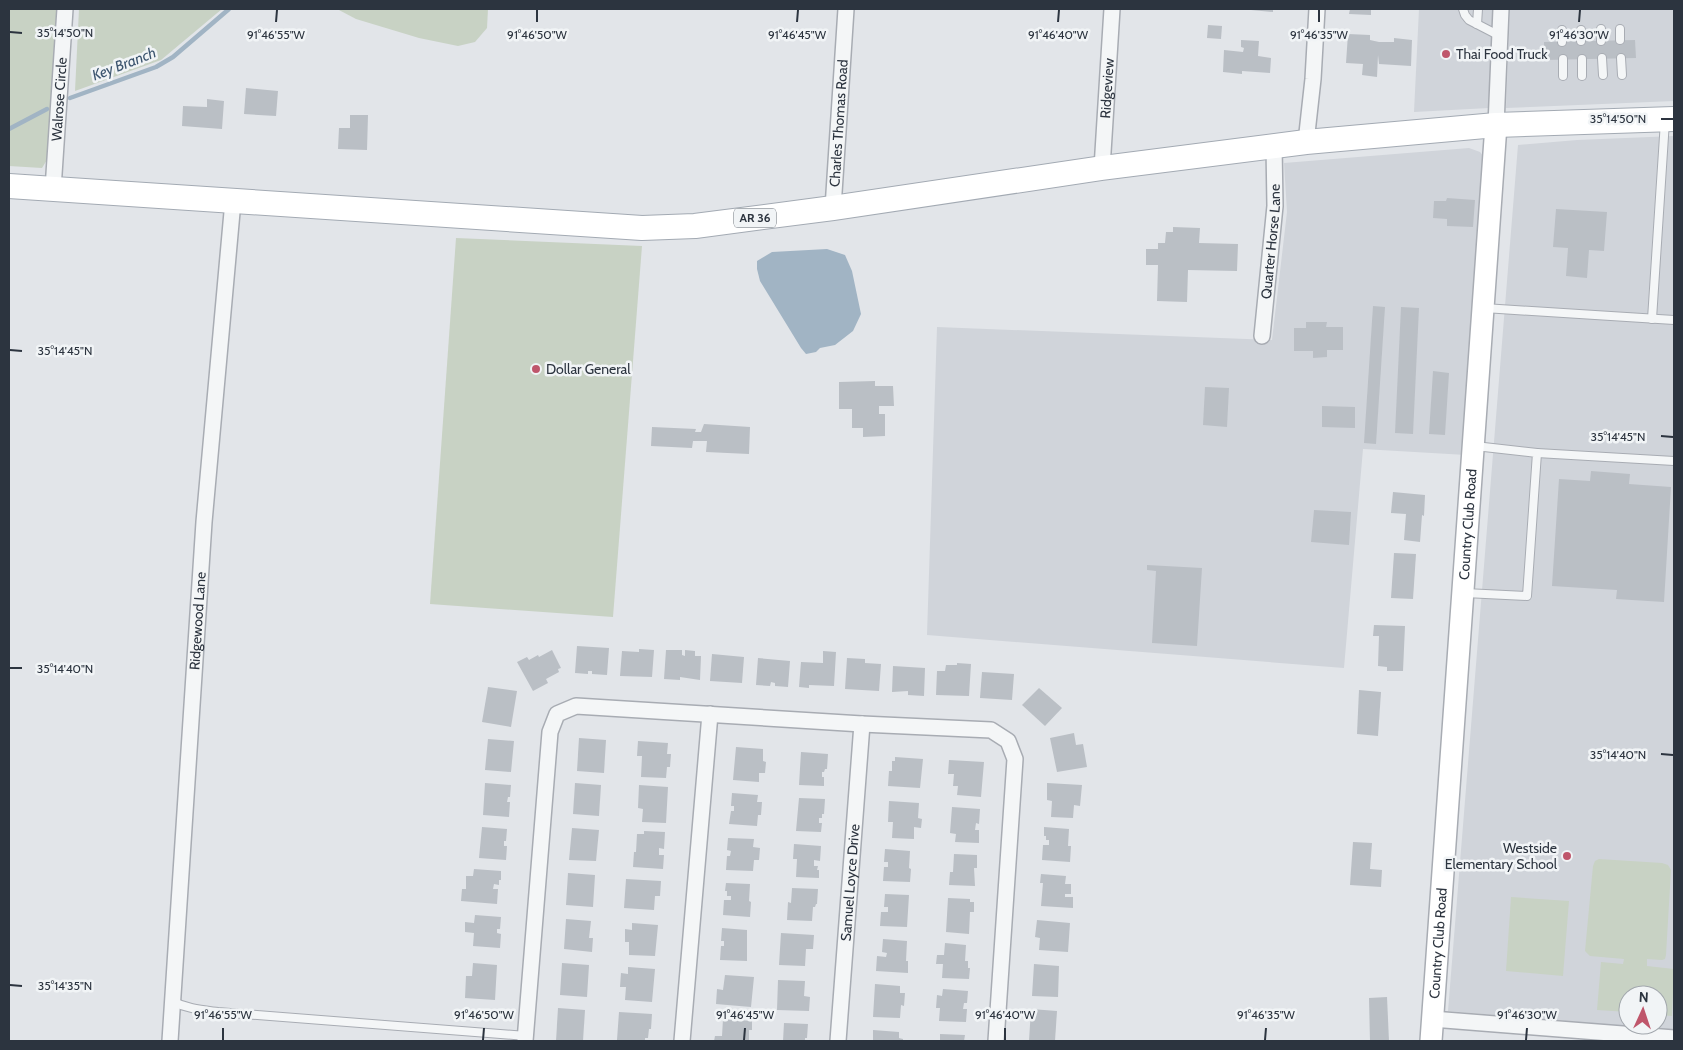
<svg xmlns="http://www.w3.org/2000/svg" width="1683" height="1050" font-family="Cabin,sans-serif">
<style>
.built{fill:#d0d4da;fill-rule:evenodd}
.green{fill:#c8d2c4}
.water{fill:#a1b4c4}
.lines{fill:none;stroke-linecap:round;stroke-linejoin:round}
.stream{stroke:#a1b4c4;stroke-width:4.5}
.building{fill:#babfc5}
.lane-casing{stroke:#a8acb3;stroke-width:10}
.street-casing{stroke:#a8acb3;stroke-width:18}
.secondary-casing{stroke:#a8acb3;stroke-width:24}
.primary-casing{stroke:#a3aab3;stroke-width:26}
.lane{stroke:#f4f6f7;stroke-width:8}
.street{stroke:#f4f6f7;stroke-width:15}
.secondary{stroke:#fff;stroke-width:21}
.primary{stroke:#fff;stroke-width:24}
.ticks{fill:none;stroke:#2c343f;stroke-width:2}
.poi-dot{fill:#bf566b;stroke:#f1f4f6;stroke-width:2}
.labels{text-anchor:middle;stroke-width:5;stroke-linejoin:round;paint-order:stroke}
.shield{fill:#f1f4f6;stroke:#676e76;stroke-width:1}
.shield-label{font-size:12px;font-weight:bold;fill:#2c343f}
.poi-label{font-size:14px;fill:#2c343f;stroke:#f1f4f6;text-anchor:start}
.street-label{font-size:14px;fill:#2c343f;stroke:#f1f4f6}
.water-label{font-size:15px;font-style:italic;fill:#3b546e;stroke:#f1f4f6}
.ticks-label{font-size:12px;text-anchor:middle;fill:#2c343f;stroke:#f1f4f6;stroke-width:5;stroke-linejoin:round;paint-order:stroke}
</style>
<rect width="100%" height="100%" fill="#e2e5e9"/>
<g class="built">
<path d="M1419 9H1494L1489 108 1414 112Z"/>
<path d="M1510 9H1674V101L1506 108Z"/>
<path d="M1674 136V1030L1448 1011 1518 145 1577 140ZM1628 995H1658V1025H1628Z"/>
<path d="M1469 148 1480 152 1484 157 1466 455 1363 449 1344 668 927 635 937 327 1272 340 1287 212 1284 163Z"/>
</g>
<g class="green">
<path d="M9 9H59L50 155 42 168 9 166Z"/>
<path d="M79 9H222L161 60 75 91Z"/>
<path d="M337 9H488L487 28 475 42 458 46 419 38 356 19Z"/>
<path d="M456 238 642 246 613 617 430 604Z"/>
<path d="M1599 859 1662 863 1668 865 1671 870 1666 955 1665 959 1662 960 1647 959V966L1674 969 1672 1016 1658 1015V995H1628V1012L1597 1010 1601 962 1623 964 1624 959 1590 956 1585 951 1593 866 1595 861Z"/>
<path d="M1511 897 1569 901 1563 976 1506 971Z"/>
</g>
<path class="water" d="M827 249 845 255 852 271 861 314 853 331 835 345 820 348 816 352 806 354 801 348 760 281 757 269V261L772 252Z"/>
<g class="lines">
<g class="stream">
<path d="M70 98 156 67 173 57 229 9"/>
<path d="M9 129 47 109"/>
</g>
</g>
<g class="building">
<path d="M1251 9H1273V12L1251 10Z"/>
<path d="M1350 9H1371V15L1349 14Z"/>
<path d="M1208 25 1222 26 1221 39 1207 38Z"/>
<path d="M1348 34 1370 35V40L1379 42H1394V38L1412 40 1411 66 1379 64 1378 55 1377 77 1362 75 1363 64 1346 63Z"/>
<path d="M1241 40 1259 41 1258 56 1271 58 1270 73 1242 71V74L1223 72 1224 50 1243 52 1244 48 1241 47Z"/>
<path d="M1635 40 1636 58 1544 60V42Z"/>
<path d="M246 88 278 91 276 116 244 114Z"/>
<path d="M207 99 224 101 222 129 182 126 183 106 207 107Z"/>
<path d="M350 115H368L367 150 338 149 339 128H350Z"/>
<path d="M1447 198 1475 200 1473 227 1447 226V219L1433 218 1434 201H1446Z"/>
<path d="M1556 209 1607 212 1604 251 1589 250 1587 278 1566 276 1568 248 1553 247Z"/>
<path d="M1173 227 1200 228 1199 243 1238 244 1237 271 1188 270 1187 302 1157 301 1158 265H1146V249H1158V243H1165L1166 232H1173Z"/>
<path d="M1373 306 1385 307 1376 444 1364 443Z"/>
<path d="M1401 307 1419 308 1413 434 1395 433Z"/>
<path d="M1306 322H1327L1326 327H1343V350H1327V357L1313 358V351H1294V328H1306Z"/>
<path d="M1433 371 1449 373 1445 435 1429 434Z"/>
<path d="M875 381V386H893L894 406H879V414H885V436L863 437V428H852V409H839V382Z"/>
<path d="M1205 387 1229 388 1227 427 1203 425Z"/>
<path d="M1322 406 1355 407V428L1322 427Z"/>
<path d="M704 424 750 427 749 454 706 452 707 441H693L692 448 651 446 652 427 696 429 695 432H701Z"/>
<path d="M1591 471 1630 474 1629 484 1671 487 1664 602 1616 599 1617 590 1552 586 1559 479 1590 481Z"/>
<path d="M1393 492 1425 495 1424 516 1422 515 1420 542 1404 540 1406 514 1391 513Z"/>
<path d="M1314 510 1351 512 1349 545 1311 542Z"/>
<path d="M1394 553 1416 554 1413 599 1391 598Z"/>
<path d="M1147 565 1202 568 1197 646 1152 643 1156 571 1147 570Z"/>
<path d="M1374 625 1405 626 1403 671H1387V667L1378 666 1379 636H1373Z"/>
<path d="M577 646 609 648 607 675 592 674V671H588V674L575 673Z"/>
<path d="M639 649 654 650 652 677 620 676 622 651 639 652Z"/>
<path d="M552 650 561 668 558 669 559 672 546 679 548 683 533 691 517 662 527 657 529 660 538 655 539 657Z"/>
<path d="M666 650H682V655L685 656V650L695 651V656H701L700 680 680 677V680L664 679Z"/>
<path d="M823 651 836 652 834 686 809 685V688L799 687 801 662 823 663Z"/>
<path d="M712 654 744 657 742 683 710 681Z"/>
<path d="M758 658 790 661 788 687 775 686V683L771 682 770 686 756 685Z"/>
<path d="M847 658 865 659V663L881 664 879 691 845 689Z"/>
<path d="M957 663 971 664 969 696 936 695 937 671H945L946 665H957Z"/>
<path d="M893 666 925 668 924 696 908 695V691L892 692Z"/>
<path d="M982 672 1014 674 1012 700 980 698Z"/>
<path d="M488 687 517 691 511 727 482 722Z"/>
<path d="M1039 688 1062 708 1045 726 1022 705Z"/>
<path d="M1359 690 1381 692 1378 736 1357 734Z"/>
<path d="M1074 733 1076 745 1083 744 1087 767 1057 772 1050 738Z"/>
<path d="M579 738 606 740 604 773 577 771Z"/>
<path d="M488 739 514 741 511 772 485 770Z"/>
<path d="M638 741 668 743 667 754H671L670 767H667L666 778 641 777 642 756H637Z"/>
<path d="M736 747 763 749V761L766 762 765 773H759V782L733 780Z"/>
<path d="M801 752 828 754 827 769H825L824 772H822V777H824V786L799 785Z"/>
<path d="M895 757 923 759 920 788 888 786 889 771H892V761H895Z"/>
<path d="M949 760 984 762 981 797 957 795 958 786H953L954 774H948Z"/>
<path d="M485 783 511 785 510 797H508L507 802H510L509 817 483 815Z"/>
<path d="M575 783 601 785 599 816 573 814Z"/>
<path d="M1047 783 1082 785 1080 806 1074 805 1073 818 1051 817 1052 801 1047 800Z"/>
<path d="M639 785 668 787 666 823 642 822 643 809 638 808Z"/>
<path d="M732 793 758 795 757 802H762L761 815H758L757 826 729 824 731 811H734V806H731Z"/>
<path d="M799 798 825 799 824 814H822V818H819V823H822L821 832 796 831Z"/>
<path d="M889 801 919 803 918 818 922 819 921 828 914 827V839L892 838 893 822H888Z"/>
<path d="M952 807 980 809 979 824 976 823 975 830H979V843L955 842 956 834 950 833Z"/>
<path d="M482 827 507 829 506 841H504V846H507L506 860 479 858Z"/>
<path d="M1044 827 1069 829 1068 846H1071L1070 862 1042 860 1043 845H1049V840H1046V836H1044Z"/>
<path d="M572 828 599 830 596 861 569 860Z"/>
<path d="M644 831 665 832 664 849 659 848V855H664L663 869 633 867 634 852H636L637 834H644Z"/>
<path d="M728 838 754 839 753 847 760 848 759 860H754L753 871 726 870 727 856H730L731 851 727 850Z"/>
<path d="M1353 842 1372 843 1370 869 1382 870 1381 887 1350 885Z"/>
<path d="M794 844 821 846 820 861 814 860V866H818L817 870H819V878L796 877 797 859H793Z"/>
<path d="M885 849 910 851 909 868 911 869 910 882 883 881 884 867H888V862H884Z"/>
<path d="M954 854 977 855V868H974L975 886 949 885 950 872H953Z"/>
<path d="M474 869 501 871V880H499V885L494 884 493 889H498L497 904 461 901 462 889H466V876H473Z"/>
<path d="M568 873 595 875 593 907 566 905Z"/>
<path d="M1041 874 1066 876 1065 884H1071V894H1065V897H1073V908L1041 906 1043 883H1040Z"/>
<path d="M626 879 661 881 660 896H655L654 910 624 908Z"/>
<path d="M726 883 750 884 749 901 751 902 750 917 723 915 724 900H731V896H727V891H725Z"/>
<path d="M792 888 818 889 817 904H816L815 907H813L812 921 787 920 788 902 791 903Z"/>
<path d="M885 894 909 895 907 927 880 926 881 912H888V907H884Z"/>
<path d="M948 898 970 899V902H974V912H970L969 934 946 932Z"/>
<path d="M475 915 501 917 500 929H497V933L501 934 500 948 473 946 474 933 465 932V922L474 923Z"/>
<path d="M566 919 591 921 589 938H593L592 952 564 949Z"/>
<path d="M1037 920 1070 923 1068 952 1039 950 1040 938 1035 937Z"/>
<path d="M632 923 658 925 655 956 629 955V942H625V929L632 930Z"/>
<path d="M722 928 747 930V961L720 960 721 946H724V941H721Z"/>
<path d="M781 933 814 935 813 949H806L805 966 779 965Z"/>
<path d="M883 939 907 941 906 961H908V973L876 971 877 956 886 957 887 953 882 952Z"/>
<path d="M945 943 966 945 965 961H968V968H970L969 979 942 978 943 964H936L937 955H944Z"/>
<path d="M473 963 497 965 495 1000 465 998 466 976H472Z"/>
<path d="M562 963 589 965 587 997 560 995Z"/>
<path d="M1034 964 1059 966 1058 997 1032 996Z"/>
<path d="M628 967 655 969 652 1002 625 1000 626 987H620L621 973 628 974Z"/>
<path d="M725 975 754 977 751 1007 716 1004 717 989 723 990Z"/>
<path d="M778 980 805 981 804 996 810 997 809 1011 777 1010Z"/>
<path d="M875 984 900 986V993H905L904 1006 901 1005 900 1018 873 1017Z"/>
<path d="M943 989 968 991 967 1003H964L963 1009H967L966 1022 939 1021 940 1008H936L937 995 942 996Z"/>
<path d="M1387 997 1389 1041H1370L1369 998Z"/>
<path d="M558 1008 585 1010 583 1041H556Z"/>
<path d="M1031 1009 1057 1011 1055 1041H1029Z"/>
<path d="M619 1012 652 1014 651 1029H649L648 1038H645V1041L617 1040Z"/>
<path d="M723 1019 752 1021V1030H749V1041H714L715 1036H722Z"/>
<path d="M784 1023 808 1024 807 1038H805V1041H783Z"/>
<path d="M873 1030 899 1032V1038L903 1039V1041H873Z"/>
<path d="M940 1034 965 1035 964 1041H940Z"/>
</g>
<g class="lines">
<defs>
<g id="lane">
<path d="M1463 9 1465 15 1469 20 1500 36"/>
<path d="M1477 24 1478 9"/>
<path d="M1601 29V41"/>
<path d="M1620 29V40"/>
<path d="M1562 30V42"/>
<path d="M1581 30V41"/>
<path d="M1602 58 1603 75"/>
<path d="M1621 58 1622 75"/>
<path d="M1563 59V76"/>
<path d="M1582 59V76"/>
<path d="M1484 308 1674 320"/>
<path d="M1652 319 1665 121"/>
<path d="M1537 453 1674 461"/>
<path d="M1465 593 1527 596 1537 453 1475 446"/>
<path d="M172 1001C187 1009 202 1010 218 1012L526 1036"/>
</g>
<g id="street">
<path d="M1496 125 1501 9"/>
<path d="M1306 142 1313 79 1317 9"/>
<path id="s1" d="M1102 168 1112 9"/>
<path id="s2" d="M53 189 65 9"/>
<path id="s3" d="M833 208 846 9"/>
<path id="s4" d="M1262 336 1275 206 1274 146"/>
<path d="M1432 1019 1674 1038"/>
<path id="s5" d="M170 1041 204 522 233 201"/>
<path d="M525 1041 550 732 557 714 576 706 862 724 991 730 1008 741 1015 759 996 1041"/>
<path d="M682 1041 710 714"/>
<path id="s6" d="M838 1041 862 724"/>
</g>
<g id="secondary">
<path id="s7" d="M1431 1041 1496 125"/>
</g>
<path id="primary" d="M9 186 642 228 695 226 833 208 1102 168 1306 142 1496 125 1674 119"/>
</defs>
<use href="#lane" class="lane-casing"/>
<use href="#street" class="street-casing"/>
<use href="#secondary" class="secondary-casing"/>
<use href="#primary" class="primary-casing"/>
<use href="#lane" class="lane"/>
<use href="#street" class="street"/>
<use href="#secondary" class="secondary"/>
<use href="#primary" class="primary"/>
</g>
<path class="ticks" d="M276 22 277 10M537 22V10M797 22 798 10M1058 22 1059 10M1319 22V10M1579 22 1580 10M10 32 22 33M1661 119H1673M10 350 22 351M1661 436 1673 437M10 668H22M1661 754 1673 755M10 985 22 986M223 1040V1028M483 1040 484 1028M744 1040 745 1028M1005 1040V1028M1265 1040 1266 1028M1526 1040 1527 1028"/>
<g class="poi-dot">
<circle cx="1446" cy="54" r="5"/>
<circle cx="536" cy="369" r="5"/>
<circle cx="1567" cy="856" r="5"/>
</g>
<g class="labels">
<rect class="shield" x="734" y="208.5" width="42" height="19" rx="4"/>
<g class="shield-label">
<text x="755" y="222">AR 36</text>
</g>
<g class="poi-label">
<text x="1456" y="59">Thai Food Truck</text>
<text x="546" y="374">Dollar General</text>
<text x="1557" y="853" text-anchor="end">Westside<tspan x="1557" dy="16">Elementary School</tspan></text>
</g>
<g class="street-label">
<text dy="5" stroke="none"><textPath href="#s1" startOffset="80">Ridgeview</textPath></text>
<text dy="5" stroke="none"><textPath href="#s2" startOffset="90">Walrose Circle</textPath></text>
<text dy="5" stroke="none"><textPath href="#s3" startOffset="85">Charles Thomas Road</textPath></text>
<text dy="5" stroke="none"><textPath href="#s4" startOffset="95">Quarter Horse Lane</textPath></text>
<text dy="5" stroke="none"><textPath href="#s7" startOffset="518">Country Club Road</textPath></text>
<text dy="5" stroke="none"><textPath href="#s5" startOffset="421">Ridgewood Lane</textPath></text>
<text dy="5" stroke="none"><textPath href="#s6" startOffset="159">Samuel Loyce Drive</textPath></text>
<text dy="5" stroke="none"><textPath href="#s7" startOffset="98">Country Club Road</textPath></text>
</g>
<g class="water-label">
<text transform="translate(124 64) rotate(-21)" y="5">Key Branch</text>
</g>
</g>
<g class="ticks-label">
<text x="65" y="37">35°14'50"N</text>
<text x="276" y="39">91°46'55"W</text>
<text x="537" y="39">91°46'50"W</text>
<text x="797" y="39">91°46'45"W</text>
<text x="1058" y="39">91°46'40"W</text>
<text x="1319" y="39">91°46'35"W</text>
<text x="1579" y="39">91°46'30"W</text>
<text x="1618" y="123">35°14'50"N</text>
<text x="65" y="355">35°14'45"N</text>
<text x="1618" y="441">35°14'45"N</text>
<text x="65" y="673">35°14'40"N</text>
<text x="1618" y="759">35°14'40"N</text>
<text x="65" y="990">35°14'35"N</text>
<text x="223" y="1019">91°46'55"W</text>
<text x="484" y="1019">91°46'50"W</text>
<text x="745" y="1019">91°46'45"W</text>
<text x="1005" y="1019">91°46'40"W</text>
<text x="1266" y="1019">91°46'35"W</text>
<text x="1527" y="1019">91°46'30"W</text>
</g>
<rect width="1683" height="1050" fill="none" stroke="#2c343f" stroke-width="20"/>
<g transform="translate(1643 1010) rotate(3)"><circle r="24" fill="#f1f4f6" stroke="#a2a7ad"/>
<path d="M0-4L9 19L0 12L-9 19Z" fill="#bf566b"/>
<text y="-8" font-size="14" font-weight="bold" text-anchor="middle" fill="#2c343f">N</text>
</g>
</svg>
